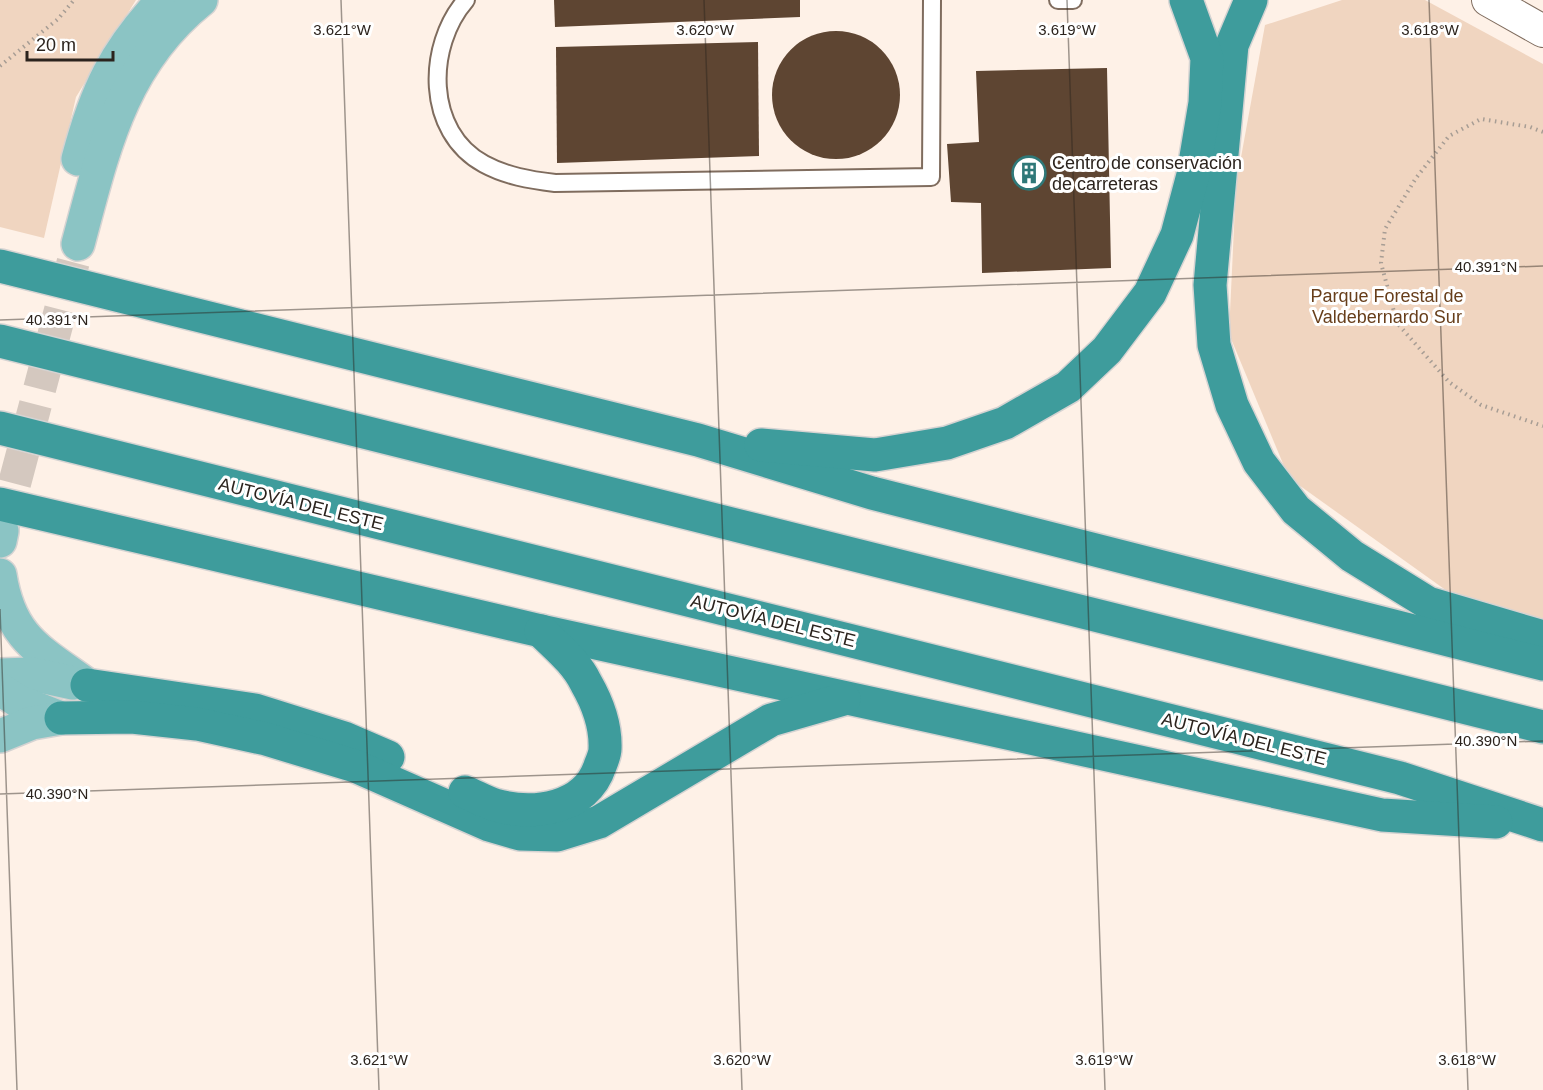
<svg xmlns="http://www.w3.org/2000/svg" width="1543" height="1090" font-family="Helvetica,sans-serif">
<style>
.green{fill:#f0d5c0}
.building{fill:#5e4532}
.lines{fill:none;stroke-linecap:round;stroke-linejoin:round}
.primary-tunnel{stroke:#d4c8bf;stroke-width:33;stroke-dasharray:33 16;stroke-linecap:butt}
.service-casing{stroke:#7f6c5e;stroke-width:20}
.minor-casing{stroke:#7f6c5e;stroke-width:34}
.primary-casing{stroke:#d5d3d2;stroke-width:36}
.motorway-casing{stroke:#d5d3d2;stroke-width:36}
.path{stroke:#a79d94;stroke-width:4;stroke-dasharray:1.5 4.5;stroke-linecap:butt}
.service{stroke:#fff;stroke-width:16}
.minor{stroke:#fff;stroke-width:32}
.primary{stroke:#8bc4c4;stroke-width:33}
.motorway{stroke:#3e9c9c;stroke-width:33}
.ticks{fill:none;stroke:#2b231d;stroke-width:1.5;stroke-opacity:0.45}
.labels{text-anchor:middle;stroke-width:6;stroke-linejoin:round;paint-order:stroke}
.poi-label{font-size:18px;fill:#2b231d;stroke:#fff;text-anchor:start}
.park-label{font-size:18px;fill:#673e1a;stroke:#fff}
.street-label{font-size:18px;fill:#2b231d;stroke:#fff}
.ticks-label{font-size:15px;text-anchor:middle;fill:#2b231d;stroke:#fff;stroke-width:6;stroke-linejoin:round;paint-order:stroke}
</style>
<rect width="100%" height="100%" fill="#fef1e7"/>
<g class="green">
<path d="M0 0H136L76 97 44 238 0 227Z"/>
<path d="M1342 0H1425L1543 64V622L1447 591 1289 478 1229 334 1236 185 1265 25Z"/>
</g>
<g class="building">
<path d="M554 0H800V17L555 27Z"/>
<circle cx="836" cy="95" r="64"/>
<path d="M758 42 759 156 557 163 556 47Z"/>
<path d="M1107 68 1111 268 982 273 981 203 951 202 947 144 979 142 976 71Z"/>
</g>
<g class="lines">
<path class="primary-tunnel" d="M2 531 78 244"/>
<defs>
<g id="service">
<path d="M466 0C426 46 425 132 484 164 506 176 530 180 555 183L931 177 932 0"/>
<path d="M1058 0H1073"/>
</g>
<path id="minor" d="M1488 0 1543 31"/>
<g id="primary">
<path d="M78 159C96 91 114 52 163 0"/>
<path d="M78 244C103 151 121 64 201 0"/>
<path d="M0 541 2 531"/>
<path d="M0 575C10 638 39 650 87 685"/>
<path d="M0 675 31 674 73 683"/>
<path d="M0 689 18 701 61 718"/>
<path d="M0 736 32 723 61 718"/>
</g>
<g id="motorway">
<path d="M1251 0 1232 45 1210 285 1214 345 1232 405 1259 462 1296 510 1352 556 1428 603 1543 637"/>
<path d="M0 266 698 440 872 493 1543 664"/>
<path d="M0 341 1543 727"/>
<path d="M0 428 1400 778 1543 825"/>
<path d="M761 445 875 455 947 443 1005 423 1068 387 1107 350 1150 293 1177 235 1193 175 1205 103 1207 58 1186 0"/>
<path d="M0 504 541 631 1382 815 1496 822"/>
<path d="M87 685 255 710 344 738 388 757"/>
<path d="M61 718 132 717 197 724 266 739 355 766 489 825 520 834 557 835 599 822 771 720 844 699"/>
<path d="M465 792C475 796 485 802 495 805 534 816 586 809 600 766 602 761 605 754 605 749 606 726 597 702 586 683 576 662 557 647 541 631"/>
</g>
</defs>
<use href="#service" class="service-casing"/>
<use href="#minor" class="minor-casing"/>
<use href="#primary" class="primary-casing"/>
<use href="#motorway" class="motorway-casing"/>
<g class="path">
<path d="M0 66 58 19 74 0"/>
<path d="M1543 132 1530 127 1481 119 1449 136 1416 178 1385 229 1381 263 1397 323 1449 382 1481 405 1543 426"/>
</g>
<use href="#service" class="service"/>
<use href="#minor" class="minor"/>
<use href="#primary" class="primary"/>
<use href="#motorway" class="motorway"/>
</g>
<path class="ticks" d="M341 0 379 1090M704 0 742 1090M1067 0 1105 1090M1429 0 1468 1090M0 320 1543 266M0 609 17 1090M0 794 1543 741"/>
<defs>
<symbol id="building-ring" viewBox="-11 -11 22 22"><circle r="9.5" fill="#fff" stroke="#2f7878" stroke-width="1.5"/><path d="M-4-6H4V6H1V3H-1V6H-4ZM-2.5-4.3h1.7v1.8h-1.7ZM.8-4.3h1.7v1.8H.8ZM-2.5-1h1.7V.8h-1.7ZM.8-1h1.7V.8H.8Z" fill="#2f7878"/></symbol>
</defs>
<g fill-rule="evenodd">
<use href="#building-ring" x="1010" y="154" width="38" height="38"/>
</g>
<g class="labels">
<g class="poi-label">
<text x="1052" y="169">Centro de conservación<tspan x="1052" dy="21">de carreteras</tspan></text>
</g>
<g class="park-label">
<text x="1387" y="302">Parque Forestal de<tspan x="1387" dy="21">Valdebernardo Sur</tspan></text>
</g>
<g class="street-label">
<text transform="translate(301 504) rotate(14)" y="6">AUTOVÍA DEL ESTE</text>
<text transform="translate(773 621) rotate(14)" y="6">AUTOVÍA DEL ESTE</text>
<text transform="translate(1244 739) rotate(14)" y="6">AUTOVÍA DEL ESTE</text>
</g>
</g>
<g class="ticks-label">
<text x="342" y="35">3.621°W</text>
<text x="705" y="35">3.620°W</text>
<text x="1067" y="35">3.619°W</text>
<text x="1430" y="35">3.618°W</text>
<text x="1486" y="272">40.391°N</text>
<text x="57" y="325">40.391°N</text>
<text x="1486" y="746">40.390°N</text>
<text x="57" y="799">40.390°N</text>
<text x="379" y="1065">3.621°W</text>
<text x="742" y="1065">3.620°W</text>
<text x="1104" y="1065">3.619°W</text>
<text x="1467" y="1065">3.618°W</text>
</g>
<path d="M27 51v9h86v-9" fill="none" stroke="#2b231d" stroke-width="3"/>
<text x="36" y="51" font-size="18" fill="#2b231d" stroke="#ffffff" stroke-width="4.5" paint-order="stroke">20 m</text>
</svg>
